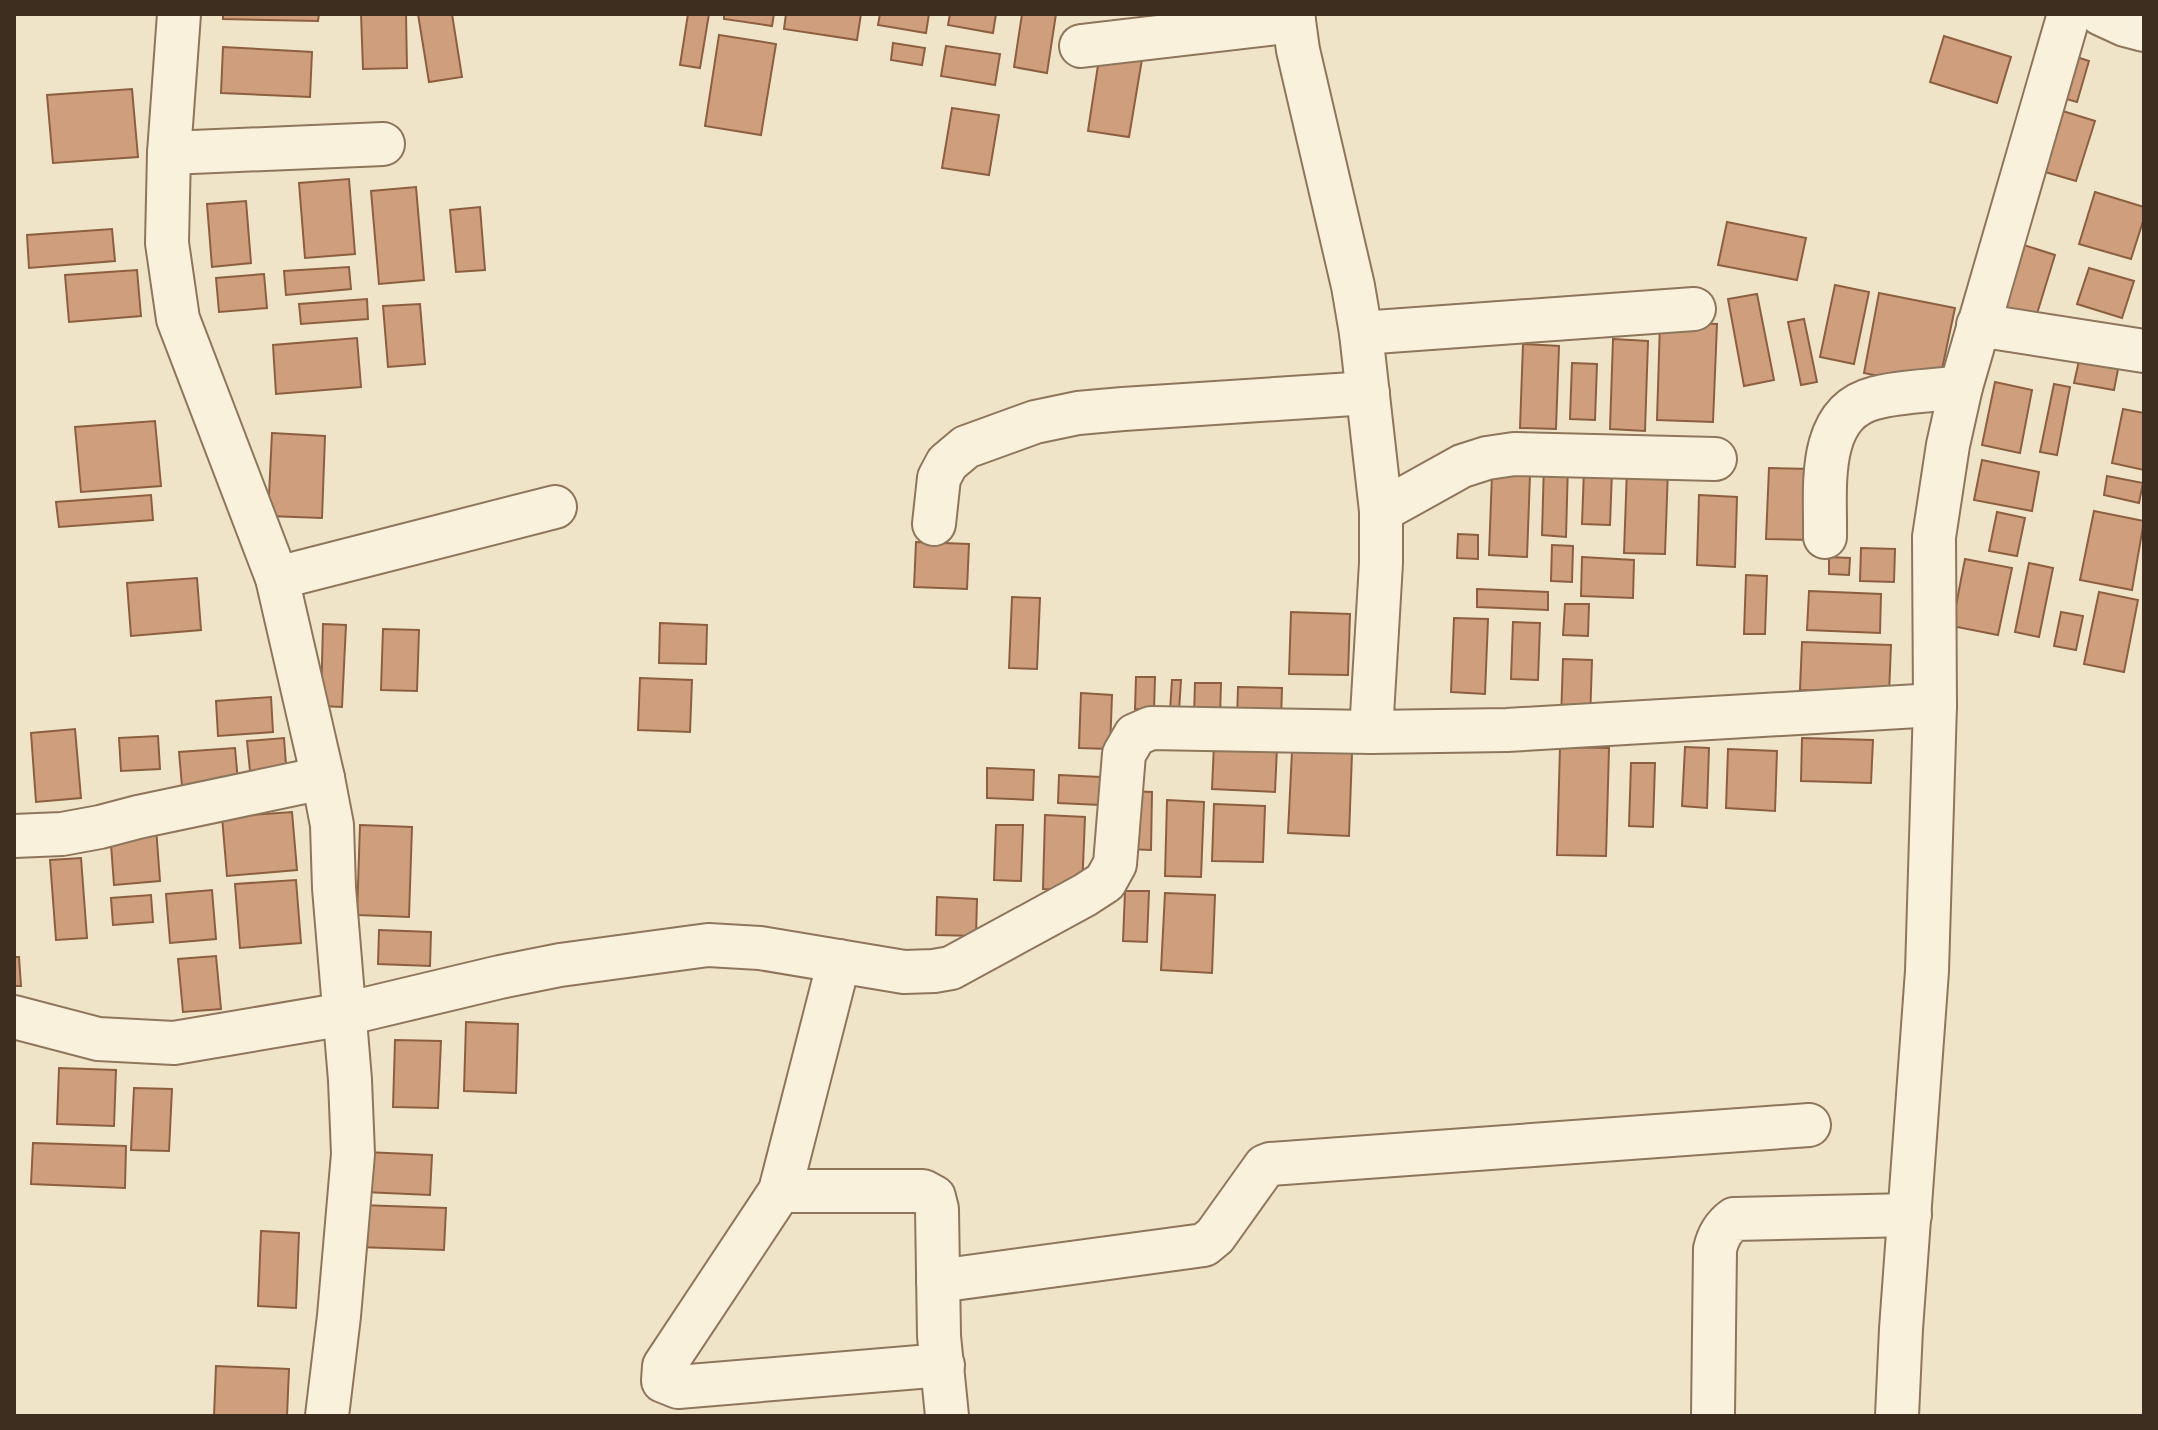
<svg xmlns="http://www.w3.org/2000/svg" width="2158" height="1430" font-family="'Noto Serif',serif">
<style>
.building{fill:#cf9f7d;stroke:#8d5f41;stroke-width:2}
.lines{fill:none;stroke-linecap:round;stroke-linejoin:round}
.minor-casing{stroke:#8d765c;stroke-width:46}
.minor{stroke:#faf1dc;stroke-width:42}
</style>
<rect width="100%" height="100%" fill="#f0e4c8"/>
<g class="building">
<path d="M223 14H319L318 21 223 19Z"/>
<path d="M361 14H406L407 68 363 69Z"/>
<path d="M418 14H452L462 77 429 82Z"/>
<path d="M688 14H709L700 68 680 65Z"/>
<path d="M724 14H774L772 26 724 19Z"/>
<path d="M786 14H861L857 40 784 29Z"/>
<path d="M880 14H929L926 33 878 25Z"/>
<path d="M950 14H996L993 33 948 25Z"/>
<path d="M1022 14H1056L1047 73 1014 67Z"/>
<path d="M719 35 776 44 761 135 705 126Z"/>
<path d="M1944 36 2011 57 1997 103 1930 82Z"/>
<path d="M893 43 925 48 922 65 891 60Z"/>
<path d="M946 46 1000 54 995 85 941 76Z"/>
<path d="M223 47 312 52 310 97 221 93Z"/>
<path d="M1100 52 1142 59 1129 137 1088 131Z"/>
<path d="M2061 52 2089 61 2077 102 2049 94Z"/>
<path d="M132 89 138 157 53 163 47 95Z"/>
<path d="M952 108 999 115 989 175 942 168Z"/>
<path d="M2053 108 2095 121 2076 181 2035 169Z"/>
<path d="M349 179 355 254 305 258 299 183Z"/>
<path d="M416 187 424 280 379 284 371 191Z"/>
<path d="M2095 192 2144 207V218L2131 259 2079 244Z"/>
<path d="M246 201 251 263 212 267 207 204Z"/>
<path d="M480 207 485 270 456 272 450 210Z"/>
<path d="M1727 222 1806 238 1797 280 1718 265Z"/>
<path d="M112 229 115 261 29 268 27 235Z"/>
<path d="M2008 240 2055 255 2036 317 1988 302Z"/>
<path d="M349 267 351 289 286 295 284 271Z"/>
<path d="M2089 268 2134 281 2122 318 2077 304Z"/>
<path d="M137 270 141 316 69 322 65 275Z"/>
<path d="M264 274 267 308 219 312 216 278Z"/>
<path d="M1835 285 1869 292 1854 364 1820 357Z"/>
<path d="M1879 293 1955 308 1938 388 1864 373Z"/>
<path d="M1757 294 1774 380 1744 386 1728 299Z"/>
<path d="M367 299 368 319 301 324 299 304Z"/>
<path d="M420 304 425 364 388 367 383 306Z"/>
<path d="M1804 319 1817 382 1801 385 1788 322Z"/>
<path d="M1660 322 1717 324 1713 422 1657 420Z"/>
<path d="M357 338 361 387 276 394 273 345Z"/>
<path d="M1613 339 1648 341 1645 431 1610 429Z"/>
<path d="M1523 344 1559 346 1556 429 1520 428Z"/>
<path d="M2081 352 2120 359 2114 390 2074 383Z"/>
<path d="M1572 363 1597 364 1595 420 1570 419Z"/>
<path d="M1995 382 2032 390 2020 453 1982 445Z"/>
<path d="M2054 384 2070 387 2057 455 2040 452Z"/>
<path d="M2123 409 2144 413V470L2112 463Z"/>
<path d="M155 421 161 486 81 492 75 427Z"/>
<path d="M272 433 325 436 322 518 268 516Z"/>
<path d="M1982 460 2039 472 2032 511 1974 500Z"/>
<path d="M1544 462 1568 463 1566 537 1542 535Z"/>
<path d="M1627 468 1668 469 1665 554 1624 553Z"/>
<path d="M1769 468 1811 469 1809 540 1766 539Z"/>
<path d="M1584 469 1612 471 1610 525 1582 524Z"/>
<path d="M1492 474 1530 475 1527 557 1489 555Z"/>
<path d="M2107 476 2143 483 2139 503 2104 495Z"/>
<path d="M151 495 153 520 59 527 56 502Z"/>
<path d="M1699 495 1737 497 1735 567 1697 565Z"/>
<path d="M2094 511 2144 521 2132 590 2080 580Z"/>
<path d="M1997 512 2025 518 2017 556 1989 551Z"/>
<path d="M1458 534 1478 535V559L1457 558Z"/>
<path d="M916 542 969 544 967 589 914 587Z"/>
<path d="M1552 545 1573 546 1572 582 1551 581Z"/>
<path d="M1861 548 1895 549 1894 582 1860 581Z"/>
<path d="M1582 557 1634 560 1633 598 1581 596Z"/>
<path d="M1829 557 1850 558 1849 575 1829 574Z"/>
<path d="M1965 559 2012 568 1998 635 1952 626Z"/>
<path d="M2029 563 2053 568 2039 637 2015 632Z"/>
<path d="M1746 575 1767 576 1765 634H1744Z"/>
<path d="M197 578 201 630 131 636 127 583Z"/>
<path d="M1477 589 1548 592V610L1477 607Z"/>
<path d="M1809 591 1881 594 1880 633 1807 630Z"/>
<path d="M2099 592 2138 600 2124 672 2084 664Z"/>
<path d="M1012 597 1040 598 1037 669 1009 668Z"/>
<path d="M1565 604H1589L1588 636 1563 635Z"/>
<path d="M1291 612 1350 614 1348 675 1289 674Z"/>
<path d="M2061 612 2083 616 2076 650 2054 646Z"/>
<path d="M1454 618 1488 619 1485 694 1451 692Z"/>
<path d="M1513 622 1540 623 1538 680 1511 679Z"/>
<path d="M660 623 707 625 706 664 659 663Z"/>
<path d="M323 624 346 625 342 707 321 706Z"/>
<path d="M383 629 419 630 417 691 381 690Z"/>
<path d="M1802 642 1891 645 1889 694 1800 690Z"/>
<path d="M1563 659 1592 660 1590 721 1561 720Z"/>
<path d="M1136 677H1155L1154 710 1135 709Z"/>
<path d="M640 678 692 680 690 732 638 730Z"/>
<path d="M1172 680H1181L1179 711H1170Z"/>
<path d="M1195 683H1221L1220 717 1194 716Z"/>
<path d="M1238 687 1282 688 1281 721 1237 719Z"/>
<path d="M1081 693 1112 695 1110 749 1079 748Z"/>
<path d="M271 697 273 732 218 736 216 701Z"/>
<path d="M75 729 81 798 36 802 31 733Z"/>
<path d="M158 736 160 769 121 771 119 738Z"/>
<path d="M284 738 287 778 251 781 247 741Z"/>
<path d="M1802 738 1873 740 1871 783 1801 781Z"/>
<path d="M1214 744 1277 747 1275 792 1212 789Z"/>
<path d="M1560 747 1609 748 1606 856 1557 855Z"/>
<path d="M1685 747 1709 748 1707 808 1682 806Z"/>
<path d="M235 748 238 782 182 786 179 752Z"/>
<path d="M1728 749 1777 751 1775 811 1726 808Z"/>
<path d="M1292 751 1352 753 1349 836 1288 833Z"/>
<path d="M1631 763H1655L1653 827 1629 826Z"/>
<path d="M987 768 1034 770 1033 800 987 798Z"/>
<path d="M1059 775 1101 777 1100 805 1058 803Z"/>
<path d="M1130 791 1152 792 1151 850 1128 849Z"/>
<path d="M1167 800 1204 802 1201 877 1165 876Z"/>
<path d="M1214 804 1265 806 1263 862 1212 861Z"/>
<path d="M292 812 297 870 227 876 222 817Z"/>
<path d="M1045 815 1085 817 1082 890 1043 889Z"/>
<path d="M360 825 412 827 409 917 357 915Z"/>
<path d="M996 825H1023L1021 881 994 880Z"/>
<path d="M156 827 160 881 114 885 110 831Z"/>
<path d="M81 858 87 938 56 940 50 860Z"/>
<path d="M296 880 301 943 240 948 235 884Z"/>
<path d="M212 890 216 939 170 943 166 894Z"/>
<path d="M1125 891H1149L1147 942 1123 941Z"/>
<path d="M1165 893 1215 895 1212 973 1161 970Z"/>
<path d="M151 895 153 922 113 925 111 898Z"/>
<path d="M937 897 977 899 976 936 936 935Z"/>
<path d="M379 930 431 932 430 966 378 964Z"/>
<path d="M216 956 221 1009 183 1012 178 959Z"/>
<path d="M14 957H19L21 986H14Z"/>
<path d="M466 1022 518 1024 516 1093 464 1091Z"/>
<path d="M395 1040 441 1041 438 1108 393 1107Z"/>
<path d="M59 1068 116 1070 114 1126 57 1124Z"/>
<path d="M134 1088 172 1089 169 1151 131 1150Z"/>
<path d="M33 1143 126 1146 125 1188 31 1184Z"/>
<path d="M365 1152 432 1155 430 1195 364 1192Z"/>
<path d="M360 1205 446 1208 444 1250 358 1247Z"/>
<path d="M261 1231 299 1233 296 1308 258 1306Z"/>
<path d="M216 1366 289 1369 287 1416H214Z"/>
</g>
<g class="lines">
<defs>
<g id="minor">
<path d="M179 14 169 153 167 243 178 319 277 578 323 778 332 825 334 888 350 1080 353 1154 339 1316 327 1416"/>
<path d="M1293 14 1298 50 1353 286 1361 333 1381 511V563L1371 732"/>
<path d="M2101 14 2125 25 2144 30"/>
<path d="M1081 46 1294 21"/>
<path d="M169 153 383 144"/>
<path d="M1978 325 2144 351"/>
<path d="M1361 333 1694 309"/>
<path d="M1381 511 1462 466 1487 458 1514 454 1715 459"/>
<path d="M934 524 939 478 947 463 966 447 1035 422 1078 413 1123 409 1368 393"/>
<path d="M1825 537C1826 490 1815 413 1875 398 1900 391 1934 391 1961 387"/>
<path d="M277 578 555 507"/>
<path d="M14 836 62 834 100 827 138 817 323 778"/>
<path d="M839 961 780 1191 664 1366 663 1381 678 1387 943 1365"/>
<path d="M14 1017 98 1039 174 1043 345 1014 500 977 560 965 708 945 760 948 904 972 934 971 951 968 1085 895 1105 882 1115 864 1124 754 1135 735 1151 728 1371 732 1507 730 1935 705"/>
<path d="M780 1191H923L934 1197 937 1209 939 1336 947 1416"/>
<path d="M938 1281 1204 1245 1215 1236 1265 1166 1270 1164 1809 1125"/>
<path d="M1713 1416 1715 1249C1718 1236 1723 1227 1734 1219L1910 1215"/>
<path d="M1897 1416 1901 1329 1927 971 1935 705 1934 537 1948 445 1961 387 2069 14"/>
</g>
</defs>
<use href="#minor" class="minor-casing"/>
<use href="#minor" class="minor"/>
</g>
<rect width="2158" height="1430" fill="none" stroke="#3d2e20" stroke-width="32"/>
</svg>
